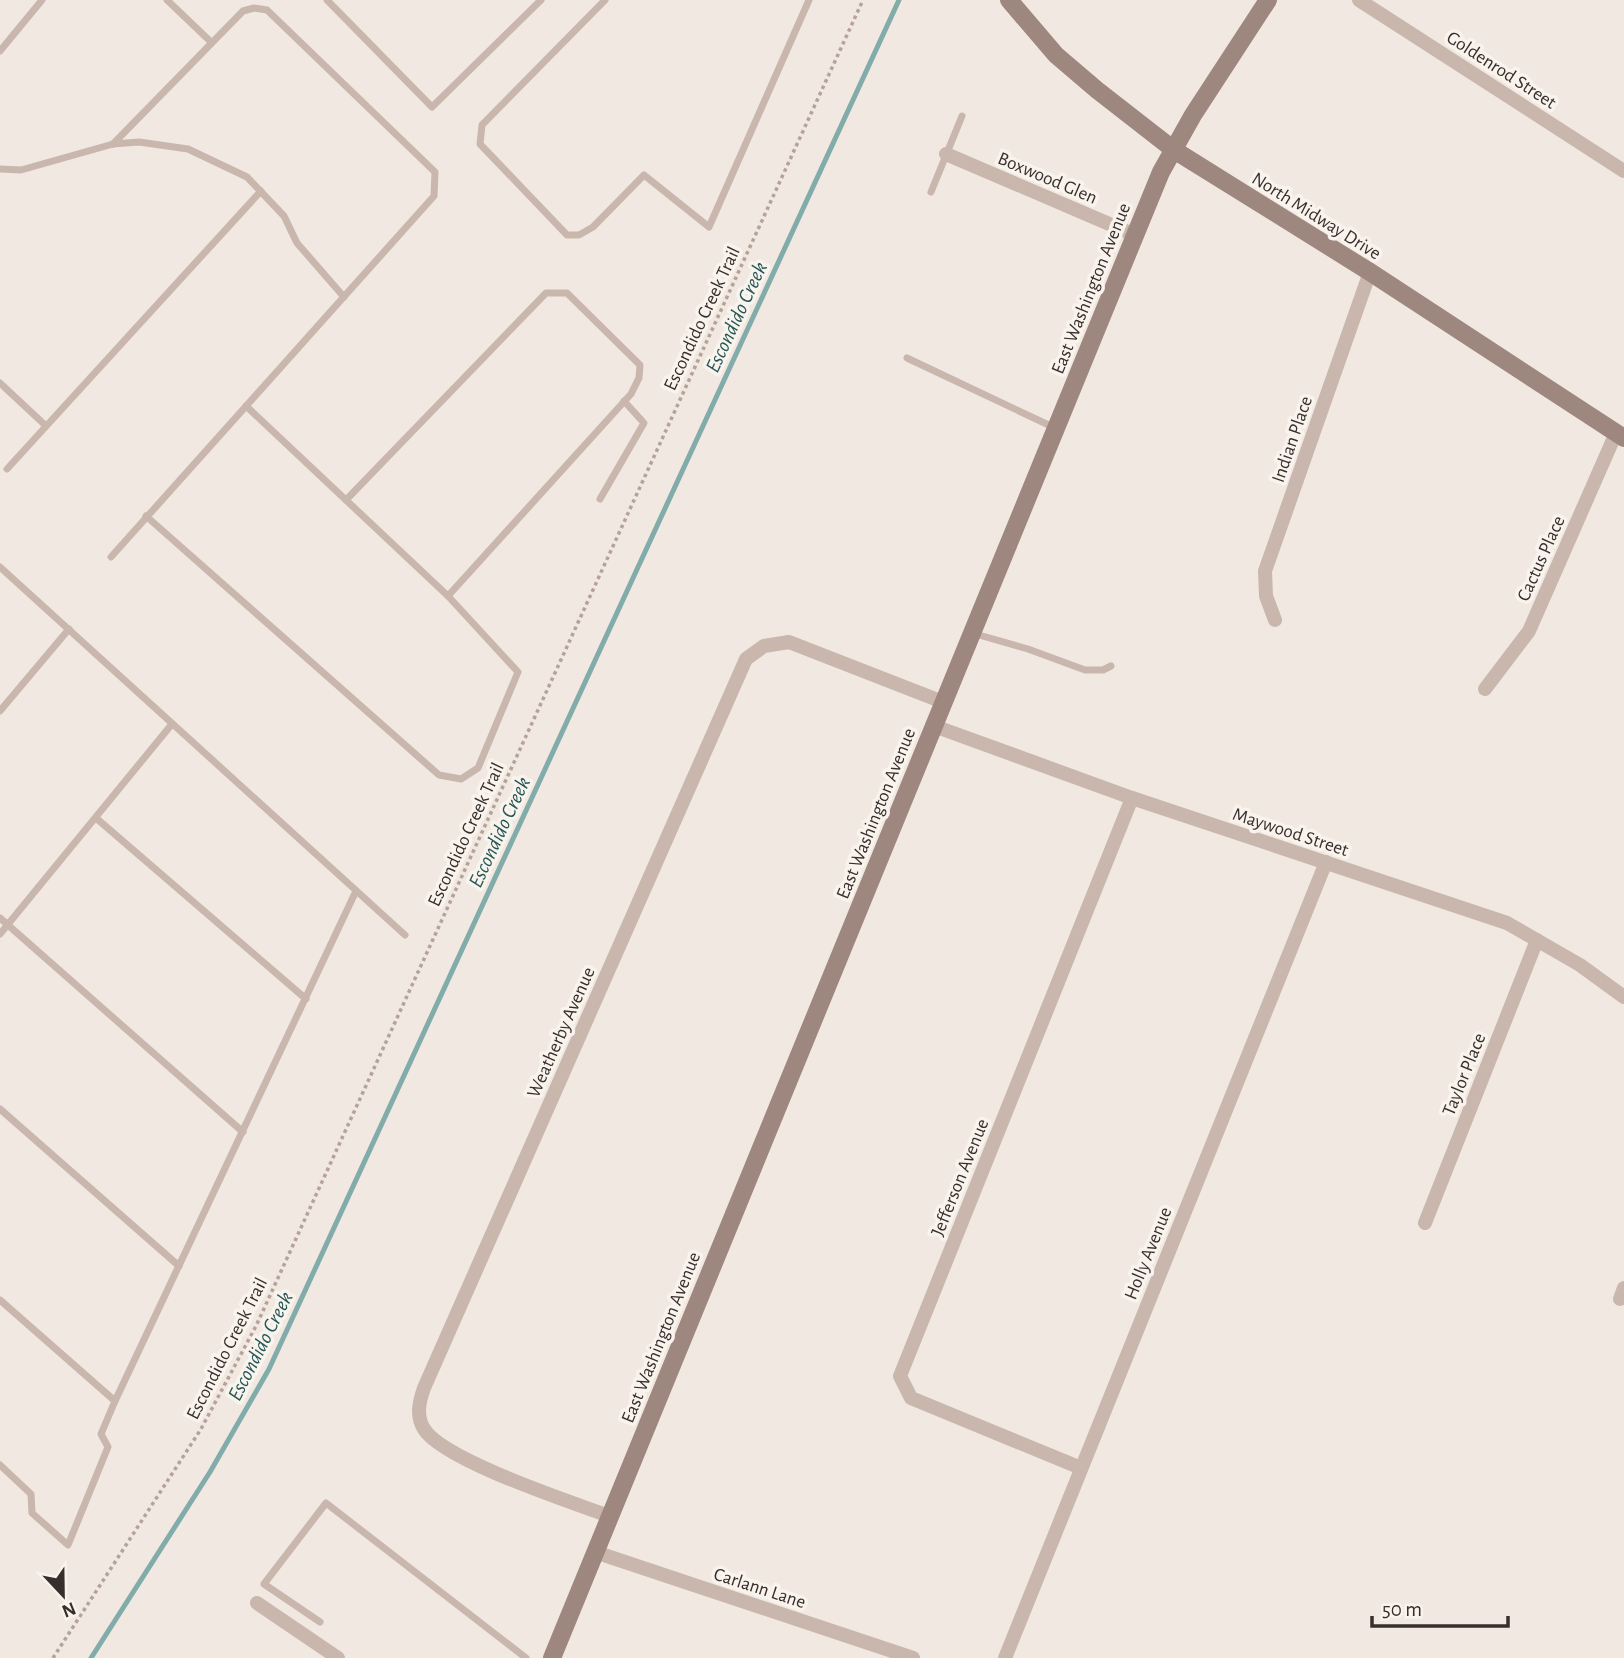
<svg xmlns="http://www.w3.org/2000/svg" width="1624" height="1658" font-family="'Alegreya Sans',sans-serif">
<style>
.lines{fill:none;stroke-linecap:round;stroke-linejoin:round}
.stream{stroke:#82acaa;stroke-width:5}
.path{stroke:#b5a298;stroke-width:3.5;stroke-dasharray:3.5 3.5;stroke-linecap:butt}
.lane{stroke:#c9b7ae;stroke-width:7}
.street{stroke:#c9b7ae;stroke-width:14}
.secondary{stroke:#9d877f;stroke-width:18}
.labels{text-anchor:middle;stroke-width:7;stroke-linejoin:round;paint-order:stroke}
.street-label{font-size:19px;fill:#382e2b;stroke:#f9f3ed}
.water-label{font-size:21px;font-style:italic;fill:#245655;stroke:#f9f3ed}
</style>
<rect width="100%" height="100%" fill="#f1e8e1"/>
<g class="lines">
<path class="stream" d="M91 1658 210 1472 269 1369 899 0"/>
<path class="path" d="M53 1658 201 1429 256 1326 863 0"/>
<g class="lane">
<path d="M167 0 211 42"/>
<path d="M327 0 432 107 541 0"/>
<path d="M605 0 482 125 480 144 567 235H579L593 227 644 175 709 227 809 0"/>
<path d="M0 51 42 0"/>
<path d="M0 169 21 170 113 144 139 142 188 149 247 177 284 216 297 243 344 297"/>
<path d="M931 192 962 116"/>
<path d="M907 358 1055 428"/>
<path d="M0 383 45 425"/>
<path d="M7 469 261 191"/>
<path d="M600 499 644 423 624 401"/>
<path d="M346 500 546 293H567L640 365 639 378 631 394 448 596"/>
<path d="M146 516 439 775 461 779 478 768 518 672 448 596 246 406"/>
<path d="M111 557 434 196 435 172 267 10 254 8 243 11 113 144"/>
<path d="M0 567 405 935"/>
<path d="M972 633 1028 649 1085 670H1103L1111 666"/>
<path d="M0 711 69 629"/>
<path d="M96 818 306 999"/>
<path d="M0 918 243 1132"/>
<path d="M0 934 172 724"/>
<path d="M0 1109 179 1266"/>
<path d="M0 1300 115 1401"/>
<path d="M0 1465 31 1494 32 1513 68 1545 108 1447 101 1434 115 1401 356 891"/>
<path d="M320 1622 264 1584 326 1503 526 1658"/>
</g>
<g class="street">
<path d="M1359 0 1624 171"/>
<path d="M946 154 1135 235"/>
<path d="M1275 620 1266 596 1265 571 1370 272"/>
<path d="M1485 689 1529 631 1616 433"/>
<path d="M934 726 1132 798 1507 923 1580 965 1624 997"/>
<path d="M1425 1223 1537 940"/>
<path d="M1620 1299 1624 1288"/>
<path d="M1081 1468 911 1398 900 1376 1132 798"/>
<path d="M609 1516C571 1502 443 1460 424 1429 416 1416 419 1402 424 1388L746 659 764 646 789 642 943 702"/>
<path d="M595 1552 913 1658"/>
<path d="M257 1603 338 1658"/>
<path d="M1005 1658 1326 862"/>
</g>
<g class="secondary">
<path d="M1009 0 1056 55 1097 90 1174 150 1370 272 1624 438"/>
<path d="M552 1658 1161 172 1193 115 1268 0"/>
</g>
</g>
<g class="labels">
<g class="street-label">
<text transform="translate(1502 69) rotate(33)" y="7">Goldenrod Street</text>
<text transform="translate(1048 177) rotate(23)" y="7">Boxwood Glen</text>
<text transform="translate(1317 215) rotate(32)" y="7">North Midway Drive</text>
<text transform="translate(1090 288) rotate(-68)" y="7">East Washington Avenue</text>
<text transform="translate(701 318) rotate(-65)" y="7">Escondido Creek Trail</text>
<text transform="translate(1291 439) rotate(-71)" y="7">Indian Place</text>
<text transform="translate(1540 558) rotate(-66)" y="7">Cactus Place</text>
<text transform="translate(875 813) rotate(-68)" y="7">East Washington Avenue</text>
<text transform="translate(1291 831) rotate(18)" y="7">Maywood Street</text>
<text transform="translate(465 834) rotate(-65)" y="7">Escondido Creek Trail</text>
<text transform="translate(560 1032) rotate(-66)" y="7">Weatherby Avenue</text>
<text transform="translate(1463 1074) rotate(-68)" y="7">Taylor Place</text>
<text transform="translate(959 1177) rotate(-68)" y="7">Jefferson Avenue</text>
<text transform="translate(1147 1253) rotate(-68)" y="7">Holly Avenue</text>
<text transform="translate(660 1337) rotate(-68)" y="7">East Washington Avenue</text>
<text transform="translate(226 1348) rotate(-63)" y="7">Escondido Creek Trail</text>
<text transform="translate(760 1587) rotate(18)" y="7">Carlann Lane</text>
</g>
<g class="water-label">
<text transform="translate(736 317) rotate(-65)" y="7">Escondido Creek</text>
<text transform="translate(499 832) rotate(-65)" y="7">Escondido Creek</text>
<text transform="translate(260 1346) rotate(-63)" y="7">Escondido Creek</text>
</g>
</g>
<g transform="translate(63 1595) rotate(158)" stroke="#f9f3ed" stroke-width="5" paint-order="stroke">
<path d="M0-5L12 26L0 18L-12 26Z" fill="#382e2b"/>
<text y="-10" font-size="19" font-weight="bold" text-anchor="middle" fill="#382e2b">N</text>
</g>
<path d="M1372 1616v10h136v-10" fill="none" stroke="#382e2b" stroke-width="3.5"/>
<text x="1382" y="1616" font-size="21" fill="#382e2b" stroke="#f9f3ed" stroke-width="5" paint-order="stroke">50 m</text>
</svg>
